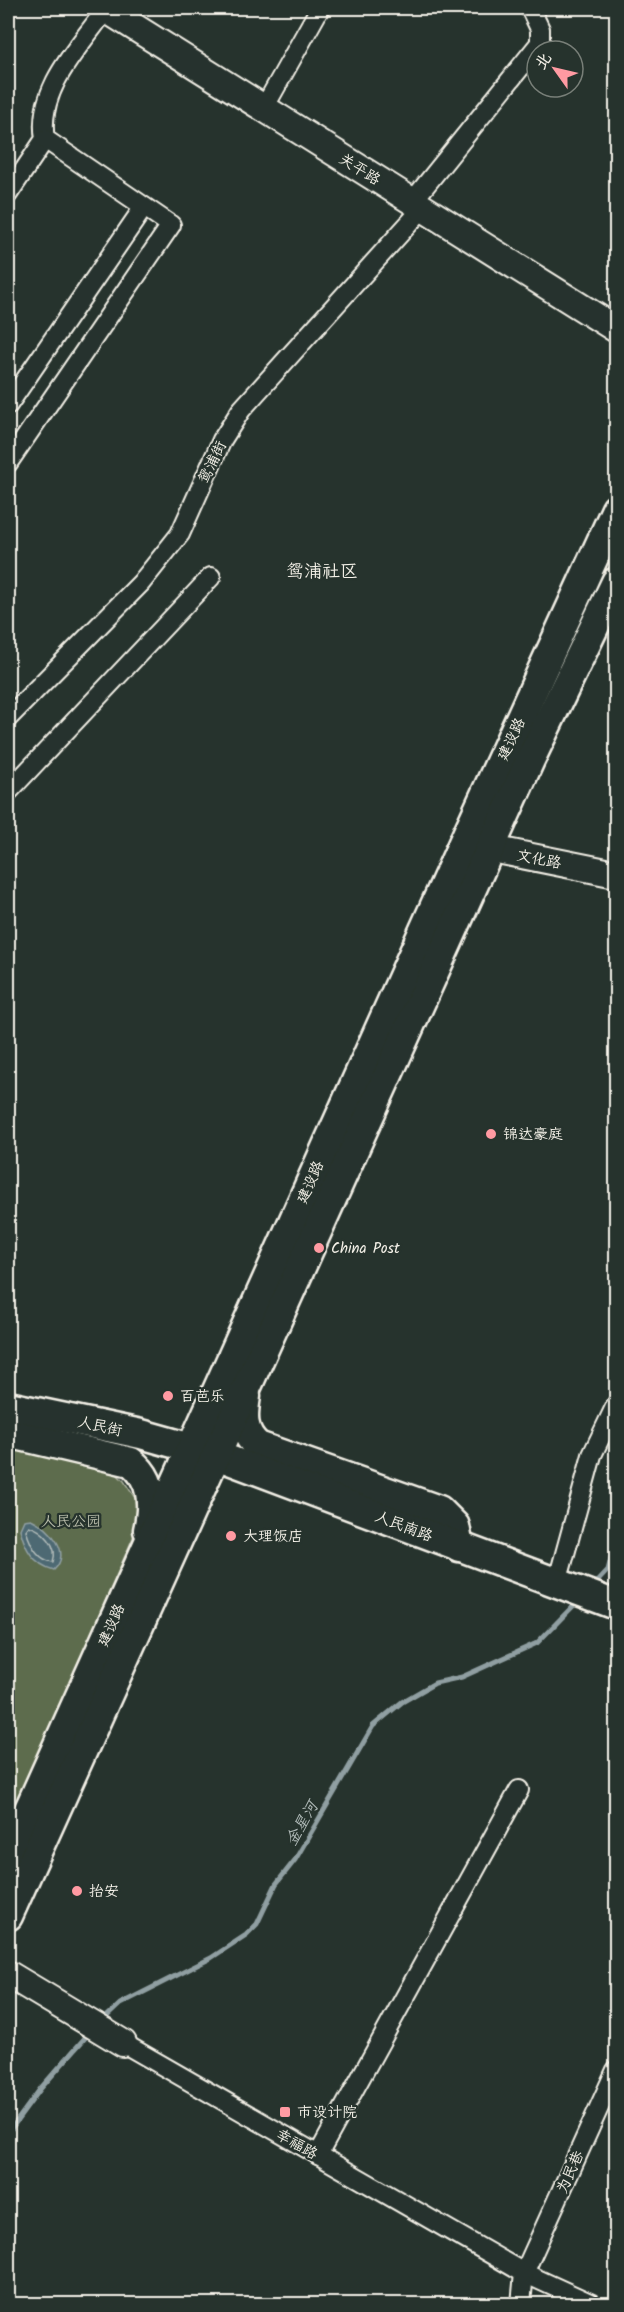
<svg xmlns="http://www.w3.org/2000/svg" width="624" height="2312" font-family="Kalam,'LXGW WenKai TC',sans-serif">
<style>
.green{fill:#5d6c4e;stroke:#a8ae9b;stroke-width:1.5}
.water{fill:#4d6973;stroke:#909fa2;stroke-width:1.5}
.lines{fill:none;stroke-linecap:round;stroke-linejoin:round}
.shore{stroke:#b1bbb9;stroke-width:1.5}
.stream{stroke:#909fa2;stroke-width:5}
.street-casing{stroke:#f4f1e8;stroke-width:22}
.secondary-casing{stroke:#f4f1e8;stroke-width:30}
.primary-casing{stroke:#f4f1e8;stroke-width:33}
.street{stroke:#26332d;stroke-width:18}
.secondary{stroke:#26332d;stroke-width:26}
.primary{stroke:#26332d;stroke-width:28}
.poi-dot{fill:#ff9aa2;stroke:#26332d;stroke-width:2}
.labels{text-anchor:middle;stroke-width:4.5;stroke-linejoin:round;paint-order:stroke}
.street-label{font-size:15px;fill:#f4f1e8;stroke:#26332d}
.poi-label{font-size:15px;fill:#f4f1e8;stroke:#26332d;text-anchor:start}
.park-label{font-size:15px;fill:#b8bcaa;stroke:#26332d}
.water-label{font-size:16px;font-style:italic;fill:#b1bbb9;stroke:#26332d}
.quarter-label{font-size:18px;fill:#f4f1e8;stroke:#26332d}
</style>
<rect width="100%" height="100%" fill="#26332d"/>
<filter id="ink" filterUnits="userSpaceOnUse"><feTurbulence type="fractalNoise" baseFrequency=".0167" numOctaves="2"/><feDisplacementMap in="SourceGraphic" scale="12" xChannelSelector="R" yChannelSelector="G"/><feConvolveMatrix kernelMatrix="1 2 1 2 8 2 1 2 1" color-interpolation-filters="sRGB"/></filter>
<g filter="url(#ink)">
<path class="green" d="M8 1441 106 1464 124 1481 135 1498 138 1526 16 1805 8 1801Z"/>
<path class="water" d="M31 1519C48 1527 73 1551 54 1570 33 1564 25 1549 20 1529L24 1520Z"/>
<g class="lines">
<path class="shore" d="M29 1526C43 1530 59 1546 53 1562 37 1560 30 1544 26 1530Z"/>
<g class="stream">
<path d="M592 1587 608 1570 616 1539"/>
<path d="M102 2021 120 2004 211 1958 246 1935 257 1924 276 1884 295 1860 373 1726 402 1702 435 1683 462 1677 537 1643 579 1600"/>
<path d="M8 2133 41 2088 91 2031"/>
</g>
<defs>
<g id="street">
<path d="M264 108 320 8"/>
<path d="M8 194 45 139C36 89 80 46 107 8"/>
<path d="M412 202 540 43V29L530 8"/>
<path d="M8 405 144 207"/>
<path d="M8 463 171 225 45 139"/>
<path d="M8 718 141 583 180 534 222 440 241 410 423 208"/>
<path d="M8 792 211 577"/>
<path d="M557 1583 592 1455 616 1405"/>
<path d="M123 2043 524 2273 592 2304"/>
<path d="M318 2155 519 1790"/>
<path d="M521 2304 524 2273 616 2070"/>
</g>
<g id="secondary">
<path d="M104 8 616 329"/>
<path d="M472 845 616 874"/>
<path d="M8 1974 123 2043"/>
</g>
<g id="primary">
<path d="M246 1396C243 1415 241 1432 258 1446L439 1510 455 1526 459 1547"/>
<path d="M8 1406 141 1434 216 1455 616 1605"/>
<path d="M8 1433 131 1462C153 1479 154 1504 148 1530"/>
<path d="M8 1856 463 843 616 509"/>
<path d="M8 1916 530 760 616 582"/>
</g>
</defs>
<use href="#street" class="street-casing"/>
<use href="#secondary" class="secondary-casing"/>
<use href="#primary" class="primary-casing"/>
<use href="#street" class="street"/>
<use href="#secondary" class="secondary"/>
<use href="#primary" class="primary"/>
</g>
</g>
<g class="poi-dot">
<circle cx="491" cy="1134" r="6"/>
<circle cx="319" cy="1248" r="6"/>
<circle cx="168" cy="1396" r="6"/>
<circle cx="231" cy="1536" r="6"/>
<circle cx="77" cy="1891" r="6"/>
<rect x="279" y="2106" width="12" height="12" rx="3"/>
</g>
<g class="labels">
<g class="street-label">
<text transform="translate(360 169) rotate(32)" y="5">关平路</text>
<text transform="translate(212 462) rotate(-64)" y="5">鸳浦街</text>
<text transform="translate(511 739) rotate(-65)" y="5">建设路</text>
<text transform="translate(539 859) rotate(11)" y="5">文化路</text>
<text transform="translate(310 1182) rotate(-66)" y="5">建设路</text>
<text transform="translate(100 1426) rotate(12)" y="5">人民街</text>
<text transform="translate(404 1526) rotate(21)" y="5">人民南路</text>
<text transform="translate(111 1625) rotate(-66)" y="5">建设路</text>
<text transform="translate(297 2144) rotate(30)" y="5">幸福路</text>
<text transform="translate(570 2172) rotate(-66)" y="5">为民巷</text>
</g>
<g class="poi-label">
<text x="503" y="1139">锦达豪庭</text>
<text x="331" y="1253">China Post</text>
<text x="180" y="1401">百芭乐</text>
<text x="243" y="1541">大理饭店</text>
<text x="89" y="1896">抬安</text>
<text x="297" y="2117">市设计院</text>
</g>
<g class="park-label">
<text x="71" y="1526">人民公园</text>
</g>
<g class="water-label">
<text transform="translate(301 1823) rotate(-60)" y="6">金星河</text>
</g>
<g class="quarter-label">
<text x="322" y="577">鸳浦社区</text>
</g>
</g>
<rect width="624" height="2312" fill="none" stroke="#26332d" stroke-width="30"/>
<rect x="15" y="15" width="594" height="2282" fill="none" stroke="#f4f1e8" stroke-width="2" filter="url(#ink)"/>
<g transform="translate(555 69) rotate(304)"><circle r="28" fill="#26332d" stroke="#787f78" stroke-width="1.5"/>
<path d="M0-4.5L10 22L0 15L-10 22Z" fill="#ff9aa2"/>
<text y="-9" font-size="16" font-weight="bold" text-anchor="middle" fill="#f4f1e8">北</text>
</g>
</svg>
